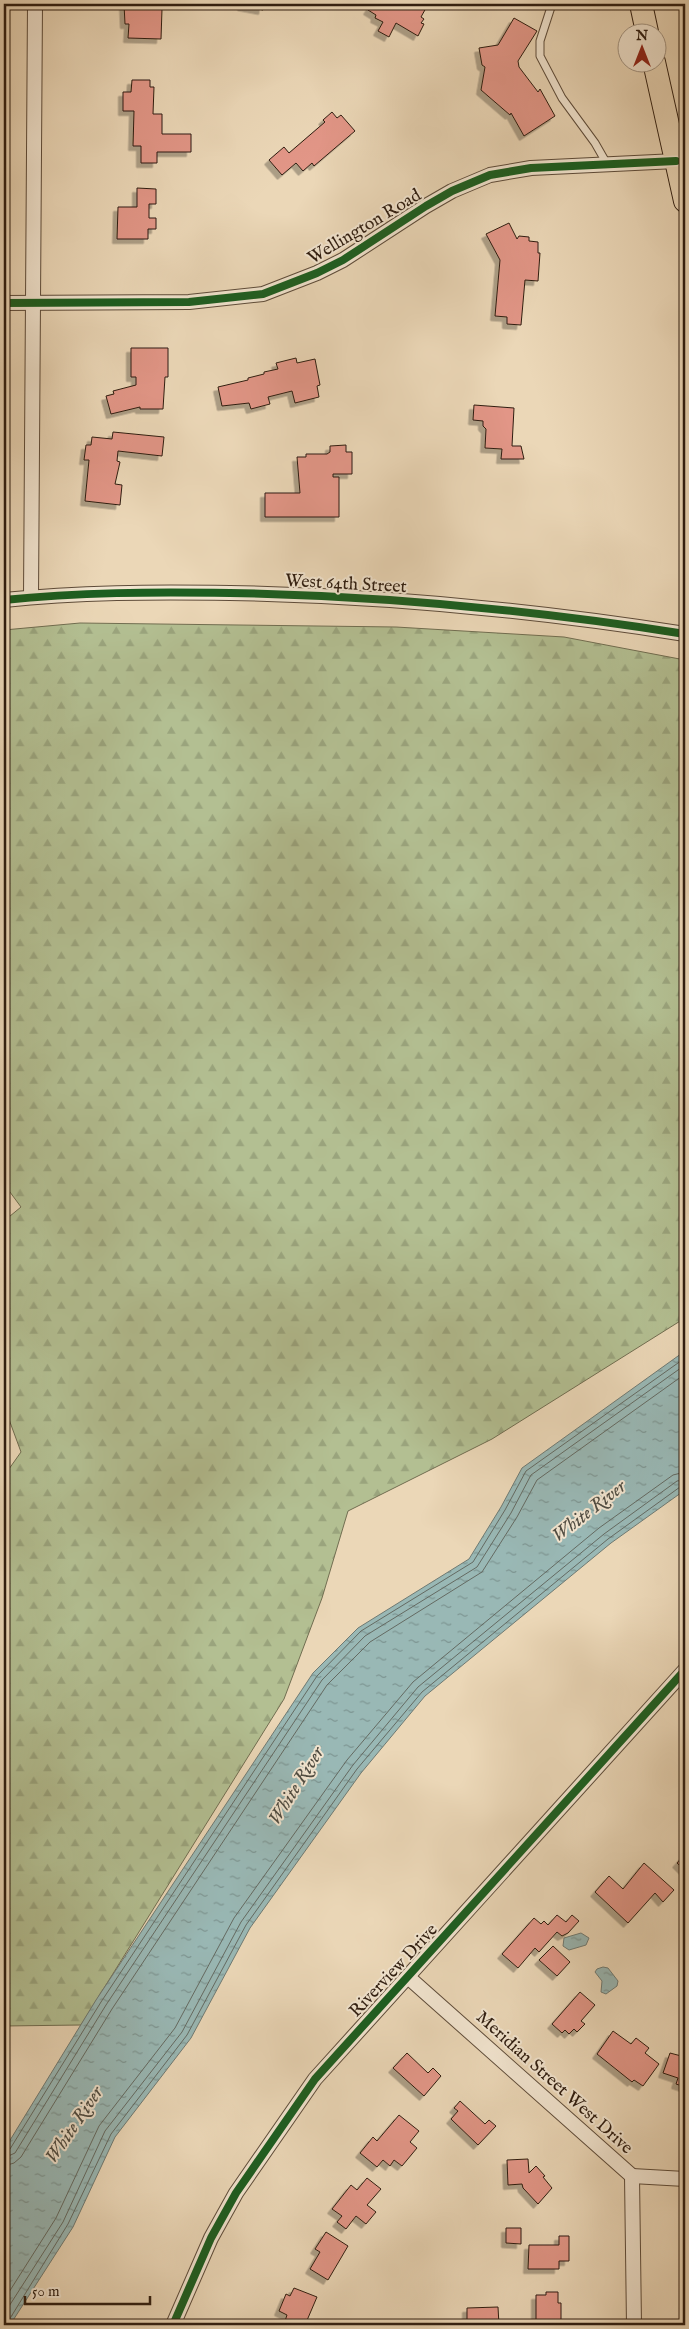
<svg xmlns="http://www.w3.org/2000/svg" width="689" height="2329" font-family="'IM FELL English',serif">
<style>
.forest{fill:url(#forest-firs);stroke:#716e51}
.water{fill:url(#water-ripples);stroke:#6f7a73}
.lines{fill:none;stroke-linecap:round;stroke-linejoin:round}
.shore{stroke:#646a62;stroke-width:1}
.building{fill:#e29687;stroke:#2f1d10;filter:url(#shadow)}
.lane-casing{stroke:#5e4c3a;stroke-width:9}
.street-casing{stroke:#5e4c3a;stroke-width:16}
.primary-casing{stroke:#2f1d10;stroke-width:24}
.lane{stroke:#f2e5d0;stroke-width:7}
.street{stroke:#f2e5d0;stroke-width:14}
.primary{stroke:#ebd7b7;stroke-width:22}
.cycleway-casing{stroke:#f2e5d0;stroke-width:11}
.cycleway{stroke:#1b5e20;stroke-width:8}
.labels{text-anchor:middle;stroke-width:4;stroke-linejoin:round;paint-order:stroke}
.street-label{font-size:18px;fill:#2f1d10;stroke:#f2e5d0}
.water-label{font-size:19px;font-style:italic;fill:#4f4c42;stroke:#f2e5d0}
</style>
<defs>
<pattern id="forest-firs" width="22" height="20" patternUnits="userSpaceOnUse" patternTransform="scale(1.25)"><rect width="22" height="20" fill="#b3bf92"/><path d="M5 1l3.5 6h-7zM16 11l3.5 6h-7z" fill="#9aa47d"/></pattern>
<pattern id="water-ripples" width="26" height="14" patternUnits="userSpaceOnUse" patternTransform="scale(1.25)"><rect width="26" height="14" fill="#99b8b5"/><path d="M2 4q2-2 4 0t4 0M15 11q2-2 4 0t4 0" fill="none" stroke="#7d9592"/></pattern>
<filter id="shadow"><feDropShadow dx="-4.5" dy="4.5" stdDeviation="0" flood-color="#0004"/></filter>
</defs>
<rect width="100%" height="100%" fill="#ebd7b7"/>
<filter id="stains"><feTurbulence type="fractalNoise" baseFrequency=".004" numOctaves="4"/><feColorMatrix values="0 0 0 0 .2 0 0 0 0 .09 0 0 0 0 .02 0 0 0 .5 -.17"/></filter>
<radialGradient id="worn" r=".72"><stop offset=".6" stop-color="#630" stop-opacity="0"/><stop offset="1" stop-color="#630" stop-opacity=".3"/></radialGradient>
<path class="forest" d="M80 623 396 627 564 637 685 660V1318L492 1439 348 1511 322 1598 284 1699 81 2025 4 2026V1476L21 1452 7 1414 4 1413V1221L21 1207 4 1184V630Z"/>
<g class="water">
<path d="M685 1351V1490L611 1543 425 1696 361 1773 250 1928 191 2038 115 2137 73 2227 10 2325H4V2150L96 2000 313 1673 358 1628 469 1559 501 1507 522 1468Z"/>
<path d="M581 1933 589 1938 586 1945 569 1950 563 1946 564 1938Z"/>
<path d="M603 1967 608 1968 618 1981 617 1986 606 1994 601 1992 602 1981 595 1972 597 1969Z"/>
</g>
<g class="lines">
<g class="shore">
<path d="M4 2152 10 2149 101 2002 317 1676 361 1631 473 1562 505 1510 526 1471 685 1358"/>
<path d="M4 2158 15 2153 106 2005 322 1680 365 1636 477 1567 511 1513 531 1475 685 1365"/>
<path d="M4 2166 14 2163 21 2157 112 2009 327 1685 370 1642 482 1572 517 1517 537 1480 685 1374"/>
<path d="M4 2300 56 2218 99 2126 175 2028 234 1918 347 1760 413 1682 599 1528 673 1475 685 1472"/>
<path d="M4 2314 63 2222 105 2131 182 2032 241 1922 353 1765 418 1687 604 1534 677 1481 685 1480"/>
<path d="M6 2325 68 2224 111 2134 187 2035 246 1925 357 1769 422 1692 608 1539 680 1487 685 1486"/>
</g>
</g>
<g class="building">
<path d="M124 4H151V9H162L161 39 128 38 129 24H125Z"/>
<path d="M242 4H264L263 10 242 6Z"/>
<path d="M372 4H422L421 6 426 8 421 17 424 19 421 23 424 24 418 36 396 23 389 37 378 31 383 22 375 18 376 15 368 10Z"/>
<path d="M514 18 537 31 518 61 519 67 538 92 540 89 555 116 524 136 511 113 510 115 481 90 485 67 482 65 479 48 498 45Z"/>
<path d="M132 80H150V87H154L153 114H162V134H191V152H157V163H141V146H133L134 111H123V92H131Z"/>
<path d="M332 112 337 118 341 115 355 131 314 166 312 163 303 171 296 163 282 175 269 160 284 147 289 153 325 122 323 120Z"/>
<path d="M137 188 156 189V204H149V218H156V229H148V239H117L118 207H137Z"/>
<path d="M509 223 517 239 519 236 529 237V241L538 242V253H540L538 281 525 280 521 325 507 324V317L495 316 500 260 486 234Z"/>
<path d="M131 348H168V377H165L163 409H140V407L111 414 106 396 114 394 113 391 136 385V377H131Z"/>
<path d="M296 358 297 363 315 359 320 385 317 386 319 397 295 403 292 391 268 397 270 404 251 409 249 403 222 406 218 387 248 380V378L264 374V372L278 369 276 363Z"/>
<path d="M474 405 514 408 512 446H521L524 459H501L502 449 485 448 486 429 483 426V421L473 420Z"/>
<path d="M113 432 164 437 162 456 118 451 117 461 120 462 115 484 122 485 120 505 85 501 89 460H84L86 445H91L92 437 112 439Z"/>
<path d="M346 445V452H352V474H333V477H339V517H265V493H300L297 457H306V454H327L330 452V446Z"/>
<path d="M685 1854V1871L677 1863Z"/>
<path d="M644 1863 674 1890 663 1902 655 1893 628 1923 595 1892 609 1876 623 1889Z"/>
<path d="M557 1915 566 1922 572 1915 579 1921 568 1933 562 1936 557 1932 539 1952 535 1948 518 1968 502 1954 534 1918 541 1924 544 1921 548 1925Z"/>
<path d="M553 1946 570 1962 557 1976 539 1960Z"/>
<path d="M580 1992 595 2005 581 2021 585 2024 577 2032 574 2029 569 2034 565 2030 562 2033 552 2024Z"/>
<path d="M613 2031 631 2044 636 2038 649 2048 645 2053 659 2064 643 2086 634 2080 632 2082 597 2054Z"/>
<path d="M407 2053 428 2073 433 2068 441 2076 424 2096 393 2068Z"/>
<path d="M670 2053 685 2057V2087L676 2084 678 2078 663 2073Z"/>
<path d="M460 2101 485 2124 489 2120 496 2126 478 2145 451 2119 458 2111 454 2108Z"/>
<path d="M399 2115 419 2131 410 2142 417 2148 402 2166 394 2160 390 2166 383 2160 377 2167 360 2153 373 2137 377 2141Z"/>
<path d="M528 2159 529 2173 536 2166 545 2176 543 2177 552 2188 538 2204 523 2188 522 2184 508 2185 507 2160Z"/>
<path d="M367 2178 381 2189 367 2205 376 2212 366 2224 356 2216 346 2229 337 2222 342 2216 332 2209 351 2185 357 2190Z"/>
<path d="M506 2228H521V2244L506 2243Z"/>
<path d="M326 2232 348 2246 328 2280 310 2269 320 2252 315 2249Z"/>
<path d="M559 2236H569V2261H559V2269H528L529 2245H559Z"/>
<path d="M294 2288 317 2297 305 2325H286L284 2324 287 2315 279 2311 286 2294 290 2296Z"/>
<path d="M546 2292H558V2303H561V2325H536V2295H546Z"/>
<path d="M498 2307 499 2325H467V2308Z"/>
</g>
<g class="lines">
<defs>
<path id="lane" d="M552 4 540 41V56L562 98 595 143 607 164"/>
<g id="street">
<path d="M4 303 189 302 263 294 317 273 343 260 426 206 452 191 490 175 531 168 676 161"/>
<path d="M31 597 35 4"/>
<path d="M4 600C79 592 154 592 230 593 383 596 534 610 685 634"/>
<path d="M408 1977 632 2176 634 2325"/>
<path d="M632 2176 685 2179"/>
<path d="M173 2325 211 2238 236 2193 315 2079 685 1670"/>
</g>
<g id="primary">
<path d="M641 4 647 32"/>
<path d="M654 62 685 201"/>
</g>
</defs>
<use href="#lane" class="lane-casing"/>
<use href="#street" class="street-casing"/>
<use href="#primary" class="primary-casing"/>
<use href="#lane" class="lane"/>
<use href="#street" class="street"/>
<use href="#primary" class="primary"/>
<defs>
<g id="cycleway">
<path d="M4 303 189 302 263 294 317 273 343 260 426 206 452 191 490 175 531 168 676 161"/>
<path d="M4 600C79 592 154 592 230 593 383 596 534 610 685 634"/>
<path d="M173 2325 211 2238 236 2193 315 2079 685 1670"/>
</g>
</defs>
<use href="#cycleway" class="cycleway-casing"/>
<use href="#cycleway" class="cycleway"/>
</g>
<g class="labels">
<g class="street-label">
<text transform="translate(364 226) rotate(-31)" y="6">Wellington Road</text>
<text transform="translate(346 583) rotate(3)" y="6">West 64th Street</text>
<text transform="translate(393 1970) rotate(-47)" y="6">Riverview Drive</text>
<text transform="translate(555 2082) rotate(42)" y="6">Meridian Street West Drive</text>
</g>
<g class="water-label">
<text transform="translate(588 1510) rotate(-38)" y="7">White River</text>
<text transform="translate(295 1785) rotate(-58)" y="7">White River</text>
<text transform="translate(73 2124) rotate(-56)" y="7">White River</text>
</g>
</g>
<rect width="689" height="2329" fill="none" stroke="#ebd7b7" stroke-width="20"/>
<rect x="5" y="5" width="679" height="2319" fill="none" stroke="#2f1d10" stroke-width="2.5"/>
<rect x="10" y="10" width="669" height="2309" fill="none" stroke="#2f1d10"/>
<g transform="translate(642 48)"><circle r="24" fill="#f2e5d0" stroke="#a49583"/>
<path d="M0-4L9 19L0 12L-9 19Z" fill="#8f2418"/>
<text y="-8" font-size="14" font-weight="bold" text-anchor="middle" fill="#2f1d10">N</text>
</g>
<path d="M25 2296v8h125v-8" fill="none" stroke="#2f1d10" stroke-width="2.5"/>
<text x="32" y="2296" font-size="15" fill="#2f1d10" stroke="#f2e5d0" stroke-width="4" paint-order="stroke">50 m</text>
<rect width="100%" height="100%" filter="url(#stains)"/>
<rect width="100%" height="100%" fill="url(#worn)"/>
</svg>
